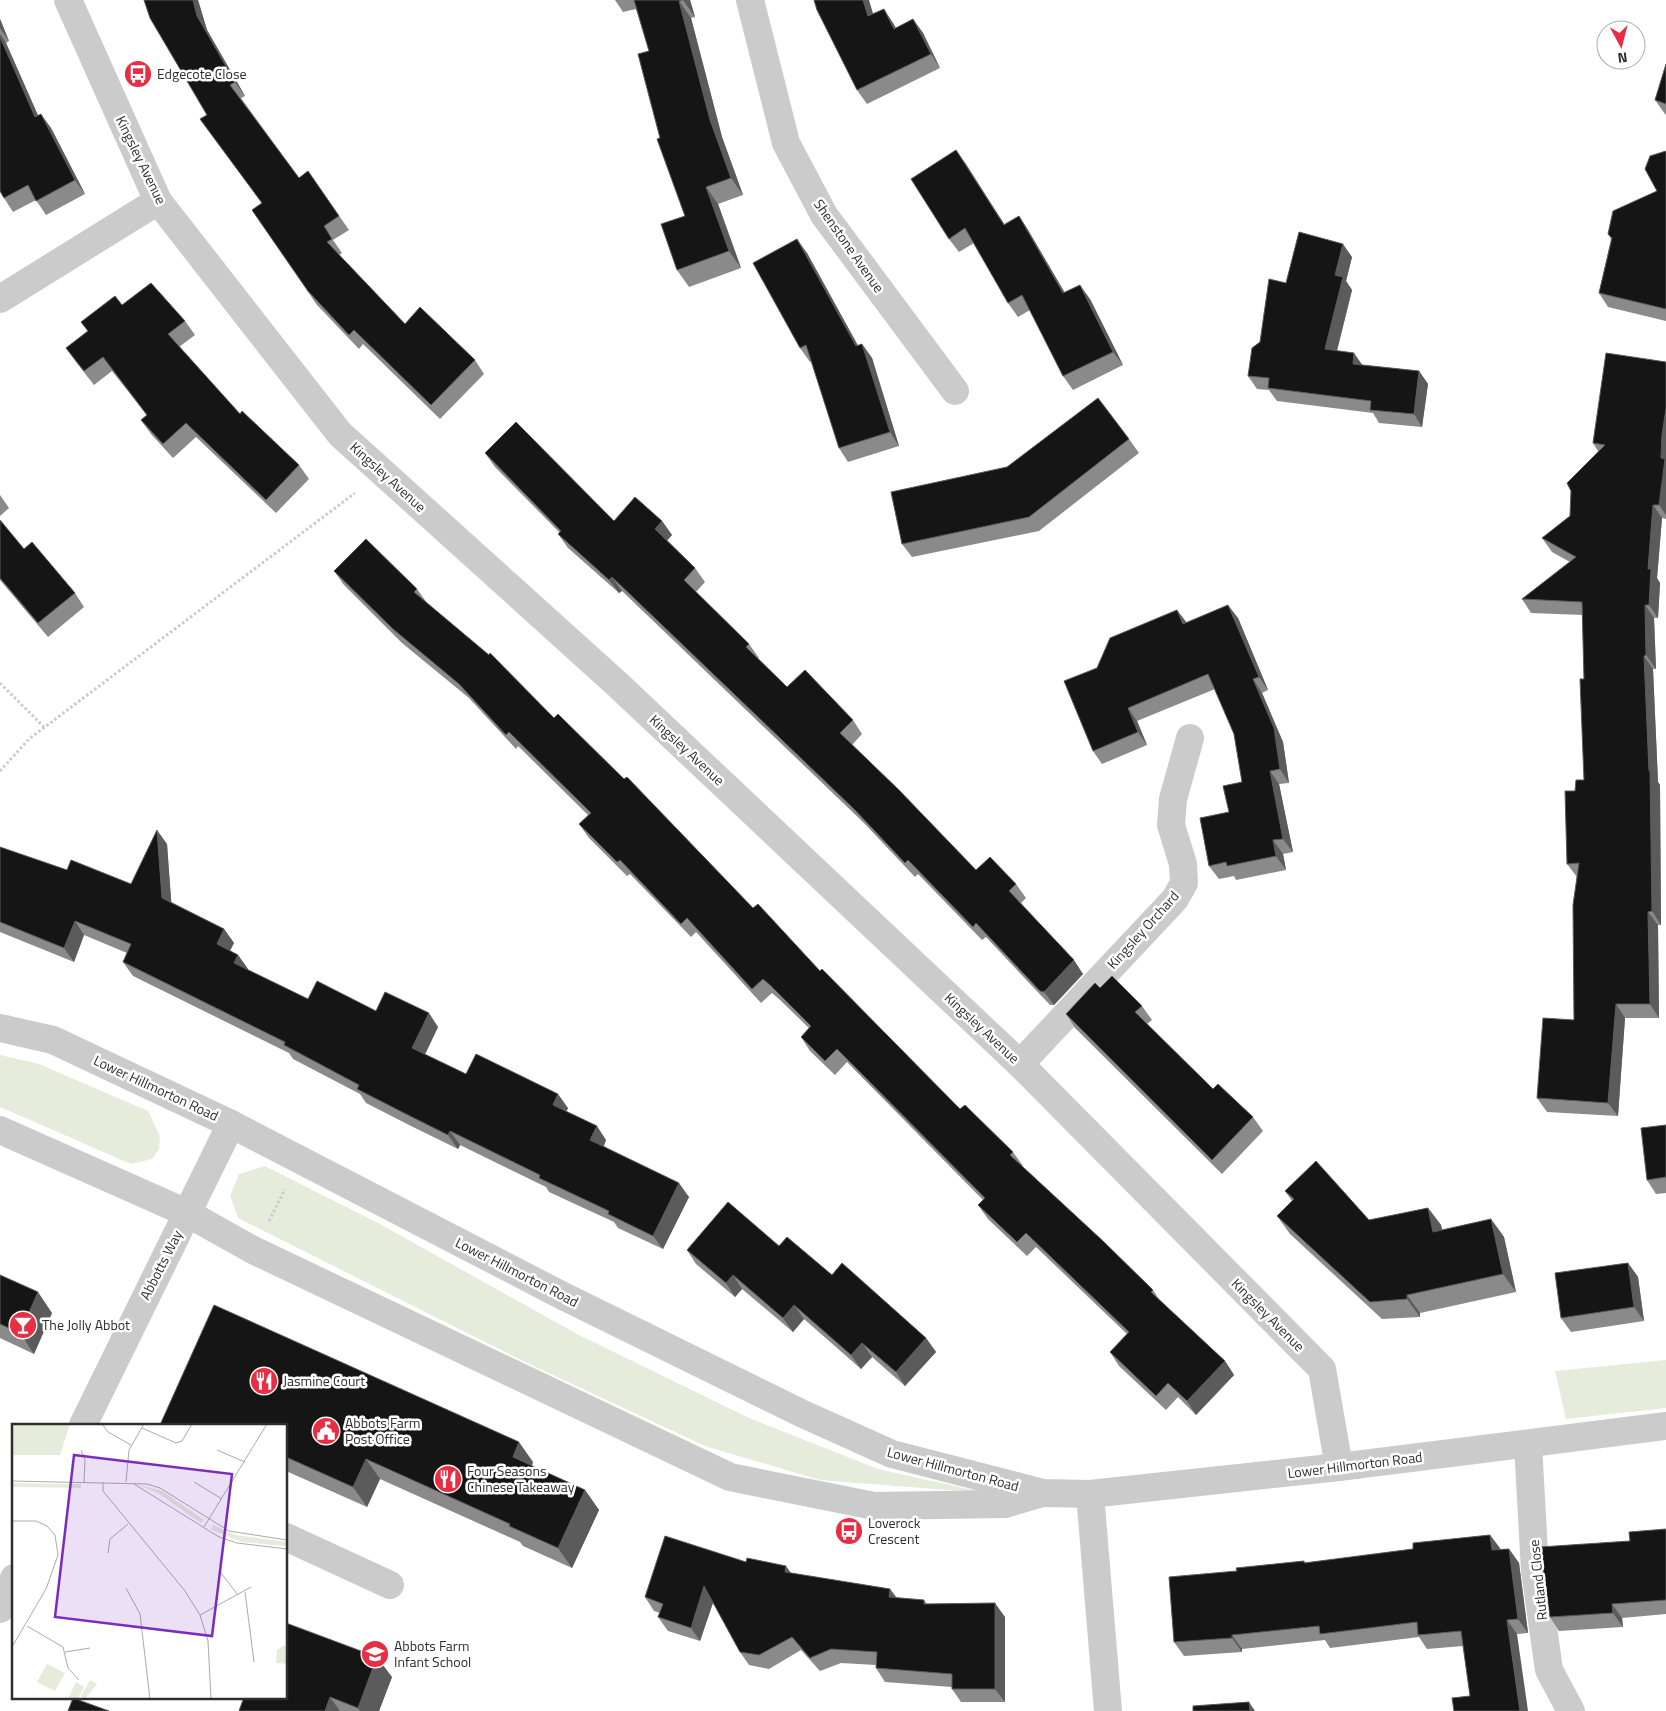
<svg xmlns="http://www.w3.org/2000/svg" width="1666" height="1711" font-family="'Titillium Web',sans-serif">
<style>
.green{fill:#e5ecdb}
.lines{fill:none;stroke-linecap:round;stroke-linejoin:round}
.path{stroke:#cbcbcb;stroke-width:3;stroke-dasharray:2.5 2.5;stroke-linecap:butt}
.minor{stroke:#cbcbcb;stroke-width:28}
.wall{fill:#8a8a8a}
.shaded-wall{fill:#5b5b5b}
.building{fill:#151515;stroke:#5b5b5b}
.labels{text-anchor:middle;stroke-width:5;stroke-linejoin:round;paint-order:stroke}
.poi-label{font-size:14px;fill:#2e2e2e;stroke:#fff;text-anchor:start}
.street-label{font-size:14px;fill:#2e2e2e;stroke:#fff}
.inset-road{fill:none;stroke:#ababab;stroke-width:1}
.view{fill:#7b2cbf;fill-opacity:0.15;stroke:#7b2cbf;stroke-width:2.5}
.inset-edge{fill:none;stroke:#2e2e2e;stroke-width:2.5}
</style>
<rect width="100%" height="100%" fill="#fff"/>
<g class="green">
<path d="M0 1055 39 1064 148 1111 160 1136 159 1149 152 1159 131 1164 0 1107Z"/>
<path d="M265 1166 378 1223 577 1334 749 1418 878 1469 986 1493 820 1480 705 1446 525 1362 238 1218 230 1196 239 1174Z"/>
<path d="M1666 1360V1408L1566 1419 1555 1371Z"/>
</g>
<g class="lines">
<g class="path">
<path d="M0 683 44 727"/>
<path d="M0 771 29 739 355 493"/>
<path d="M269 1221 285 1189"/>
</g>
<g class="minor">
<path d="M68 0 158 201 340 434 617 684 1020 1064 1322 1369 1339 1467"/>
<path d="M750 0 786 143 824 215 955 391"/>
<path d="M0 299 158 201"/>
<path d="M0 1028 53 1040 231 1124 561 1295 803 1414 892 1454 1043 1493 1090 1494 1339 1467 1666 1426"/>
<path d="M1020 1064 1175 899 1184 883 1183 864 1171 825 1173 799 1190 738"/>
<path d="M0 1130 187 1213 253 1250 730 1477 874 1506 1005 1504 1042 1493"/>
<path d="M83 1425 231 1124"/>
<path d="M1528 1444 1535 1571 1549 1670 1571 1711"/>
<path d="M1090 1494 1108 1711"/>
<path d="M286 1537 390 1585"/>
<path d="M0 1609 14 1578"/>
</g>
</g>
<g class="wall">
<path d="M144 0H198L207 30 245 96 241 98 299 178 308 171 349 230 333 240 342 253 339 255 405 324 475 360 484 374 440 419 363 344 359 349 317 305 252 210 262 203 200 119 207 115Z"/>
<path d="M615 0H690L695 17 691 18 722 137 743 195 718 204 741 268 689 287 677 270 685 216 660 138 649 51 636 9 623 12Z"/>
<path d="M873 14 893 23 896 28 913 19 923 33 940 68 867 104 857 90Z"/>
<path d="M0 19 9 41 6 43 38 116 51 128 85 194 46 215 36 200 13 212 4 198 0 191Z"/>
<path d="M1666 64V115L1665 114 1655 100Z"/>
<path d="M956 150 1004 224 1019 216 1028 230 1065 293 1090 299 1123 365 1073 390 1063 376 1030 310 1018 317 1008 303 974 243 959 252 949 239Z"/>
<path d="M1666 151V321L1608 307 1599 293 1611 239 1608 234 1657 191Z"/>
<path d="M807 253 858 346 862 344 872 358 899 446 848 462 839 448 812 361 810 362 800 348Z"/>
<path d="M1352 257 1346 281 1352 290 1337 351 1363 365 1419 371 1428 384 1422 427 1379 423 1373 413 1277 401 1269 390 1257 389 1248 376 1260 342 1286 283Z"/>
<path d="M122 305 185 321 195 335 179 347 240 414 299 465 309 479 276 513 196 437 173 458 151 434 141 420 147 415 112 371 94 385 76 362 66 348Z"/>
<path d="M1666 362V519L1662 518 1657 578 1660 583 1658 618H1654L1656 669H1653L1658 782 1660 785 1661 925H1658L1659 1018H1625L1618 1116 1547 1112 1537 1098 1574 1020 1577 877 1567 864 1575 791 1584 780V679L1583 615 1531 613 1522 599 1570 562 1552 552 1542 538 1570 516 1598 451 1593 443Z"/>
<path d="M1129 439 1139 453 1039 531 912 557 902 544 1007 467Z"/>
<path d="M485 453 614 521H662L672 535 667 540 695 568 705 582 696 592 749 644 759 658H758L787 687 853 720 862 734 852 745 976 870 1016 884 1026 898 1021 903 1083 974 1054 1005H1050L986 937 982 940 918 874 915 877 864 823 622 591 619 593 568 548 558 534 560 533 495 467Z"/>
<path d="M0 495 9 508 0 516Z"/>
<path d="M0 520 24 549 75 593 84 607 48 637 0 580Z"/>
<path d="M334 571 417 589 427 603 554 718 753 908 820 971 960 1109 1013 1152 1023 1166H1022L1153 1290 1160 1301 1225 1361 1234 1375 1196 1415 1178 1397 1166 1410 1119 1366 1110 1352 1127 1334 1036 1247 1027 1256 988 1219 978 1205 983 1200 847 1062 835 1075 810 1051 801 1037 809 1028 780 1000 772 993 761 1003 696 932 691 937 630 874 627 876 589 838 579 824 588 815 518 746 516 749 469 698 402 643 344 585Z"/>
<path d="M1238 618 1268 690 1262 693 1283 742 1289 783 1279 784 1293 852 1283 854 1286 870 1236 880 1234 876 1219 879 1209 866 1229 812 1242 782 1234 734 1215 689 1137 721 1147 745 1102 764 1093 751 1186 623Z"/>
<path d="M167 844 171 902 224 929 234 943 230 951 238 955 248 969 247 970 308 999 376 1011 438 1027 425 1055 466 1074 568 1108 566 1112 606 1140 604 1146 689 1197 663 1249 618 1228 614 1222 549 1192 546 1187 460 1145 458 1149 413 1127 366 1103 360 1094 293 1059 289 1053 133 976 123 962 127 953 84 935 74 962 0 932V847L67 870 131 884Z"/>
<path d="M1100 988 1142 1006 1152 1020 1147 1024 1213 1089 1253 1117 1263 1131 1222 1174 1075 1028 1066 1014Z"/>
<path d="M1666 1125V1193L1656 1194 1647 1180Z"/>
<path d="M1285 1191 1369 1220 1428 1208 1441 1225 1442 1230 1491 1219 1504 1237 1516 1292 1420 1313V1317L1382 1319 1290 1234 1277 1216 1292 1201Z"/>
<path d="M779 1246 832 1275 926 1338 936 1352 905 1386 872 1357 861 1369 804 1319 793 1332 742 1289 735 1297 696 1264 687 1250Z"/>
<path d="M1628 1263 1638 1277 1644 1321 1571 1332 1561 1318Z"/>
<path d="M0 1275 52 1313 34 1354 0 1338Z"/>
<path d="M214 1305 533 1462 532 1466 585 1490 599 1510 572 1568 523 1546 520 1542 380 1479 367 1507 286 1471V1425Z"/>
<path d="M1666 1529V1614L1622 1618 1623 1627 1559 1631 1550 1617 1630 1541Z"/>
<path d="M1490 1535 1500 1549H1509L1519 1563 1528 1633 1517 1634 1470 1696 1463 1646 1427 1649 1419 1637 1330 1648 1325 1640 1242 1649V1652L1184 1656 1174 1642 1237 1571 1304 1561 1306 1563 1413 1549Z"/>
<path d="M746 1562 791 1573 890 1589 896 1598 924 1600 927 1604 1005 1617V1702H961L952 1689V1687L885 1682 876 1668V1665L841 1663 820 1671 801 1650 769 1669 749 1665 740 1652 713 1602 700 1641 668 1631 658 1617 660 1613 654 1611 645 1597Z"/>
<path d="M392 1677 379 1711H239Z"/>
</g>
<g class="shaded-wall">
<path d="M193 0H198L207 30 245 96 235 82 197 16Z"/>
<path d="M683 0H690L695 17Z"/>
<path d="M863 0H869L878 30 868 16Z"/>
<path d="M679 1 691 18 722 137 743 195 731 178 710 120Z"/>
<path d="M884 9 893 23 904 43 894 29Z"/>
<path d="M0 19 9 41 0 28Z"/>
<path d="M913 19 923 33 940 68 931 54Z"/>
<path d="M0 34 6 43 45 131 35 117 0 37Z"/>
<path d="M41 114 51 128 85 194 75 180Z"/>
<path d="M956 150 966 164 1013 238 1004 225Z"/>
<path d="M706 187 718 204 741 268 729 251Z"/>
<path d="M1019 216 1028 230 1073 307 1063 293Z"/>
<path d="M797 239 807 253 866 360 856 346Z"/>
<path d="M1343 244 1352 257 1346 281 1352 290 1334 362 1325 349 1335 275Z"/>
<path d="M1080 285 1090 299 1123 365 1113 352Z"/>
<path d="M862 344 872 358 899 446 890 432Z"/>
<path d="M1354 353 1363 366 1353 364Z"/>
<path d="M1419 371 1428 384 1422 427 1414 414Z"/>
<path d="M1666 408V515L1659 505 1662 435Z"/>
<path d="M1653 505 1662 518 1657 578 1660 583 1658 618 1649 605 1648 569Z"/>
<path d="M662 521 672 535 665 543 655 529Z"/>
<path d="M612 577 622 591 619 593 609 580Z"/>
<path d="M1228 605 1238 618 1268 690 1259 677Z"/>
<path d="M1645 605 1654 618 1656 669 1646 655Z"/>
<path d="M1177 610 1187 623 1183 624Z"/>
<path d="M1644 656 1653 669 1658 782 1660 785 1661 925 1652 911 1649 771Z"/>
<path d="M1253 679 1262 693 1283 742 1289 783 1280 769Z"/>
<path d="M1128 708 1137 721 1147 745 1138 732Z"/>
<path d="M1270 771 1279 784 1293 852 1283 839Z"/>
<path d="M157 830 167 844 172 911 162 898Z"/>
<path d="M1273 840 1283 854 1286 870 1276 856Z"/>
<path d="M1648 912 1658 925 1659 1018 1650 1004Z"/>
<path d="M75 921 84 935 74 962 64 948Z"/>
<path d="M224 929 234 943 226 958 217 944Z"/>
<path d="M238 955 248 969 244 977 234 963Z"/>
<path d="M1074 960 1083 974 1054 1005 1044 992Z"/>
<path d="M1616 1004 1625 1018 1618 1116 1608 1103Z"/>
<path d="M429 1013 438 1027 421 1062 412 1048Z"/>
<path d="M558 1094 568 1108 562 1119 553 1105Z"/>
<path d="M597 1126 606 1140 600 1154 590 1140Z"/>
<path d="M450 1131 460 1145 458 1149 448 1135Z"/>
<path d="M679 1183 689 1197 663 1249 653 1236Z"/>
<path d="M1428 1208 1441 1225 1446 1250 1433 1232Z"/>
<path d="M1491 1219 1504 1237 1516 1292 1503 1274Z"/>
<path d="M1628 1263 1638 1277 1644 1321 1634 1307Z"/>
<path d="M733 1275 742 1289 735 1297 726 1283Z"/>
<path d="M38 1292 52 1313 34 1354 20 1333Z"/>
<path d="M1407 1295 1420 1313V1317L1407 1299Z"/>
<path d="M794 1305 804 1319 793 1332 783 1318Z"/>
<path d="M926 1338 936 1352 905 1386 896 1372Z"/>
<path d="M862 1343 872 1357 861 1369 851 1355Z"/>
<path d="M1225 1361 1234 1375 1196 1415 1187 1401Z"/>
<path d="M519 1442 533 1462 527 1477 513 1457Z"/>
<path d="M366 1459 380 1479 367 1507 353 1487Z"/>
<path d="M585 1490 599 1510 572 1568 558 1548Z"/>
<path d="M1490 1535 1500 1548 1502 1564 1492 1550Z"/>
<path d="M1509 1549 1519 1563 1528 1633 1518 1619Z"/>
<path d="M786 1566 796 1580 785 1572Z"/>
<path d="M704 1586 714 1600 700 1641 691 1628Z"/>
<path d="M890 1589 900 1602 889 1597Z"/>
<path d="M995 1603 1005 1617V1702L995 1689Z"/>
<path d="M1612 1604 1622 1618 1623 1627 1613 1613Z"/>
<path d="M1507 1620 1517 1634 1528 1711H1520Z"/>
<path d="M1232 1635 1242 1649V1652L1232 1638Z"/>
<path d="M377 1657 392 1677 379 1711H360L358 1708Z"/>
<path d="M330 1697 340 1711H325Z"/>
<path d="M1249 1702 1255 1711H1250Z"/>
</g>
<g class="building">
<path d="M144 0H193L197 16 235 82 230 85 299 178 308 171 339 216 324 226 332 239 327 242 405 324 420 307 475 360 431 405 354 330 349 335 308 291 252 210 262 203 200 119 207 115 150 18Z"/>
<path d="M634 0H682L679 1 710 120 731 178 706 187 729 251 677 270 661 224 685 216 657 139 660 138 638 54 649 51Z"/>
<path d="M814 0H863L868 16 884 9 894 29 913 19 931 54 857 90 817 10Z"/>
<path d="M0 37 35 117 41 114 75 180 36 201 28 185 4 198 0 191Z"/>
<path d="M1666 64V104L1655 100Z"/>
<path d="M956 150 1004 225 1019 216 1063 293 1080 285 1113 352 1063 376 1022 295 1008 303 965 228 949 239 911 179Z"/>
<path d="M1666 151V309L1599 293 1612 238 1608 234 1613 211 1657 191 1645 169 1650 156Z"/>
<path d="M1299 232 1343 244 1335 275 1343 277 1325 349 1354 353 1353 364 1419 371 1414 414 1370 410 1371 401 1268 388 1269 378 1248 376 1252 348 1260 342 1269 279 1286 283Z"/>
<path d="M797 239 856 346 862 344 890 432 839 448 806 345 800 348 753 263Z"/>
<path d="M151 283 185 321 168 334 240 414 242 411 299 465 266 500 186 423 163 444 141 420 147 415 103 357 84 371 66 348 88 331 81 322 115 296 122 305Z"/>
<path d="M1606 353 1666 362V408L1662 435 1661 458 1665 459 1659 505H1653L1648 569H1651L1649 605H1645L1646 655 1644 656 1649 771H1650L1652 911 1648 912 1650 1004H1616L1608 1103 1537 1098 1543 1018 1574 1020 1573 905 1579 863 1567 864 1565 791H1575L1576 780H1584L1580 679H1584L1582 602 1522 599 1576 557 1542 538 1570 516 1571 491 1567 483 1605 445 1593 443Z"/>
<path d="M1098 398 1129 439 1029 517 902 544 891 492 1007 467Z"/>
<path d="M516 422 614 521 635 497 662 521 655 529 695 568 684 580 749 644 746 647 787 687 805 670 853 720 840 733 899 790 976 870 990 857 1016 884 1009 891 1074 960 1044 992 1040 991 976 923 973 927 908 860 905 863 854 809 612 577 609 580 558 534 561 531 485 453Z"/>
<path d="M0 520 24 549 32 542 75 593 38 623 0 578Z"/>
<path d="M366 539 417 589 414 592 489 655 490 653 554 718 558 714 624 779 627 777 753 908 758 904 820 971 822 969 960 1109 965 1105 1013 1152 1010 1155 1103 1241 1153 1290 1151 1292 1225 1361 1187 1401 1168 1383 1156 1396 1110 1352 1129 1332 1026 1233 1017 1242 978 1205 985 1198 837 1049 825 1061 801 1037 811 1026 771 986 763 979 752 989 687 918 681 924 620 860 617 862 579 824 591 813 509 732 506 735 459 684 393 629 334 571Z"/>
<path d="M1228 605 1259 677 1253 679 1274 728 1280 769 1270 771 1283 839 1273 840 1276 856 1227 866 1226 862 1209 866 1200 818 1229 812 1223 786 1242 782 1234 734 1208 674 1128 708 1138 732 1093 751 1064 681 1097 668 1110 638 1177 610 1183 624Z"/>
<path d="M157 830 162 898 224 929 217 944 238 955 234 963 308 999 317 981 376 1011 385 992 429 1013 412 1048 466 1074 476 1054 558 1094 553 1105 597 1126 590 1140 679 1183 653 1236 608 1214 609 1211 539 1178 540 1175 450 1131 448 1135 404 1113 357 1089 359 1085 284 1045 285 1042 123 962 131 944 75 921 64 948 0 922V847L67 870 71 860 131 884Z"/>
<path d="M1112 976 1142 1006 1135 1012 1213 1089 1218 1084 1253 1117 1212 1160 1066 1014 1095 983 1100 988Z"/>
<path d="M1666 1125V1177L1647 1180 1641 1128Z"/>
<path d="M1316 1161 1369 1220 1428 1208 1433 1232 1491 1219 1503 1274 1407 1295V1299L1370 1302 1277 1216 1294 1199 1285 1191Z"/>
<path d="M728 1202 779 1246 787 1237 832 1275 842 1263 926 1338 896 1372 862 1343 851 1355 794 1305 783 1318 733 1275 726 1283 687 1250Z"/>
<path d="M1628 1263 1634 1307 1561 1318 1555 1273Z"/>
<path d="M0 1275 38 1292 20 1333 0 1324Z"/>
<path d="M214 1305 519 1442 513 1457 585 1490 558 1548 509 1526 510 1524 366 1459 353 1487 286 1457V1425H160Z"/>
<path d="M1666 1529V1600L1612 1604 1613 1613 1550 1617 1540 1547 1630 1541 1629 1532Z"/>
<path d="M1490 1535 1492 1550 1509 1549 1518 1619 1507 1620 1520 1711H1454L1452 1698 1470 1696 1461 1631 1418 1635 1417 1622 1320 1634 1319 1626 1232 1635V1638L1174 1642 1169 1577 1237 1571 1236 1568 1304 1561V1563L1413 1549V1543Z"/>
<path d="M665 1536 746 1562 747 1558 786 1566 785 1572 890 1589 889 1597 924 1600V1604L995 1603V1689H952V1674L876 1668 877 1652 831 1649 810 1658 792 1637 759 1655 740 1652 704 1586 691 1628 658 1617 663 1604 645 1597Z"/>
<path d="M286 1623 377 1657 358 1708 330 1697 325 1711H239L244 1697H286Z"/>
<path d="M73 1698 109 1711H68Z"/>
<path d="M1249 1702 1250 1711H1193V1706Z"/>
</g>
<defs>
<symbol id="bus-disc" viewBox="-11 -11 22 22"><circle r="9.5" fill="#e72e42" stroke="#fff"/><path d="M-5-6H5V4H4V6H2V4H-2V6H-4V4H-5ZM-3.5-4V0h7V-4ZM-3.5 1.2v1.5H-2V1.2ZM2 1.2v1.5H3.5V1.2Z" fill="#fff"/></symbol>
<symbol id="bar-disc" viewBox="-11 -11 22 22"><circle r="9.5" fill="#e72e42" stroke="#fff"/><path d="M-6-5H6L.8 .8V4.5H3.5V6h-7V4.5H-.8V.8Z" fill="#fff"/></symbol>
<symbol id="restaurant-disc" viewBox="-11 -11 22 22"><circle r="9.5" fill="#e72e42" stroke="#fff"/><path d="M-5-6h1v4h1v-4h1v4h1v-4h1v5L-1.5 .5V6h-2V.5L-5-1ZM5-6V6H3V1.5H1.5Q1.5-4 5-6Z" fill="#fff"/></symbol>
<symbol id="civic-disc" viewBox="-11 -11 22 22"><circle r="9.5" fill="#e72e42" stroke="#fff"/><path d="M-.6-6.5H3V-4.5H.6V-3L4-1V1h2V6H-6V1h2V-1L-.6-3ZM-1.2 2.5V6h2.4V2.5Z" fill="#fff"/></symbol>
<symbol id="school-disc" viewBox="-11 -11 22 22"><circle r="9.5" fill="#e72e42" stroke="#fff"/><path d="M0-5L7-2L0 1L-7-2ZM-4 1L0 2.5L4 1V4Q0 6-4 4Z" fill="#fff"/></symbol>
</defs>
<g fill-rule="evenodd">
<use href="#bus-disc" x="122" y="58" width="32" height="32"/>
<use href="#bar-disc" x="7" y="1309" width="32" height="32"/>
<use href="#restaurant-disc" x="248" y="1365" width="32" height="32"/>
<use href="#civic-disc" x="310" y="1415" width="32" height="32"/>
<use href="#restaurant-disc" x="432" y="1463" width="32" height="32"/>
<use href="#bus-disc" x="833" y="1515" width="32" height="32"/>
<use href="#school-disc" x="359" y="1638" width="32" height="32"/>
</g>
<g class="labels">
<g class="poi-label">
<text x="157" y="79">Edgecote Close</text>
<text x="42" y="1330">The Jolly Abbot</text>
<text x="283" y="1386">Jasmine Court</text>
<text x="345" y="1428">Abbots Farm<tspan x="345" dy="16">Post Office</tspan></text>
<text x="467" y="1476">Four Seasons<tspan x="467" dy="16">Chinese Takeaway</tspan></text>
<text x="868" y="1528">Loverock<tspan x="868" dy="16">Crescent</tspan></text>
<text x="394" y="1651">Abbots Farm<tspan x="394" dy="16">Infant School</tspan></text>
</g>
<g class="street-label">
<text transform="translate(141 160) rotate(64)" y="5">Kingsley Avenue</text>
<text transform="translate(849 246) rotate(55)" y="5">Shenstone Avenue</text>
<text transform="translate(388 477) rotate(42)" y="5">Kingsley Avenue</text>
<text transform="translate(687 750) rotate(43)" y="5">Kingsley Avenue</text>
<text transform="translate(1143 930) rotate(-48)" y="5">Kingsley Orchard</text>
<text transform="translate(982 1028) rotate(43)" y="5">Kingsley Avenue</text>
<text transform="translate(156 1088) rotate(25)" y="5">Lower Hillmorton Road</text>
<text transform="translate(161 1265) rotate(-63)" y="5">Abbotts Way</text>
<text transform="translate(517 1272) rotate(27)" y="5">Lower Hillmorton Road</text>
<text transform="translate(1268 1315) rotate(45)" y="5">Kingsley Avenue</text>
<text transform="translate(1355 1465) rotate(-7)" y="5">Lower Hillmorton Road</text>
<text transform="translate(953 1469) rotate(15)" y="5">Lower Hillmorton Road</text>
<text transform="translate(1538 1580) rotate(-96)" y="5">Rutland Close</text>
</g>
</g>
<g transform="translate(12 1424)">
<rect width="275" height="275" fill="#fff"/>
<path d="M0 0H58L48 31H0ZM0 59 69 60V64L0 63ZM124 60 150 67 192 96 189 99 146 69ZM201 101 224 111 275 118V122L229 118 199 105ZM273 221 275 240 264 239 265 226ZM35 240 53 249 43 267 25 258ZM78 256 85 260 73 275 69 272ZM64 258 72 263 66 275H56Z" fill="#e5ecdb"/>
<path class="inset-road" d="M90 0 96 8 119 21M130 4 164 19 170 17 180 0M69 26 73 36 72 58M205 26 233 38M0 57 135 60 148 64 217 107 275 116M91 58V67L173 167 188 191 196 217 199 275M114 58 117 26 132 0M182 58 210 75M122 60 207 113 225 119 275 125M0 97H24L35 102 43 111 46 131 34 165 0 223M192 103 255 0M96 129 98 115 116 100M209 149 226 171M114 164 128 190 138 275M233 168 242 238M188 191 239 163M15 202 51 223 56 244 67 256M53 228 78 224"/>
<path class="view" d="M62 31 220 50 200 212 43 193Z"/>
<rect width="275" height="275" class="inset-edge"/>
</g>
<g transform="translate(1621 45) rotate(173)"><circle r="24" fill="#ffffff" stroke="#ababab"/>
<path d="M0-4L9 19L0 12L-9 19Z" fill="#e72e42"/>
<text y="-8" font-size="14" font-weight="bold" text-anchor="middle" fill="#2e2e2e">N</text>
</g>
</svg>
